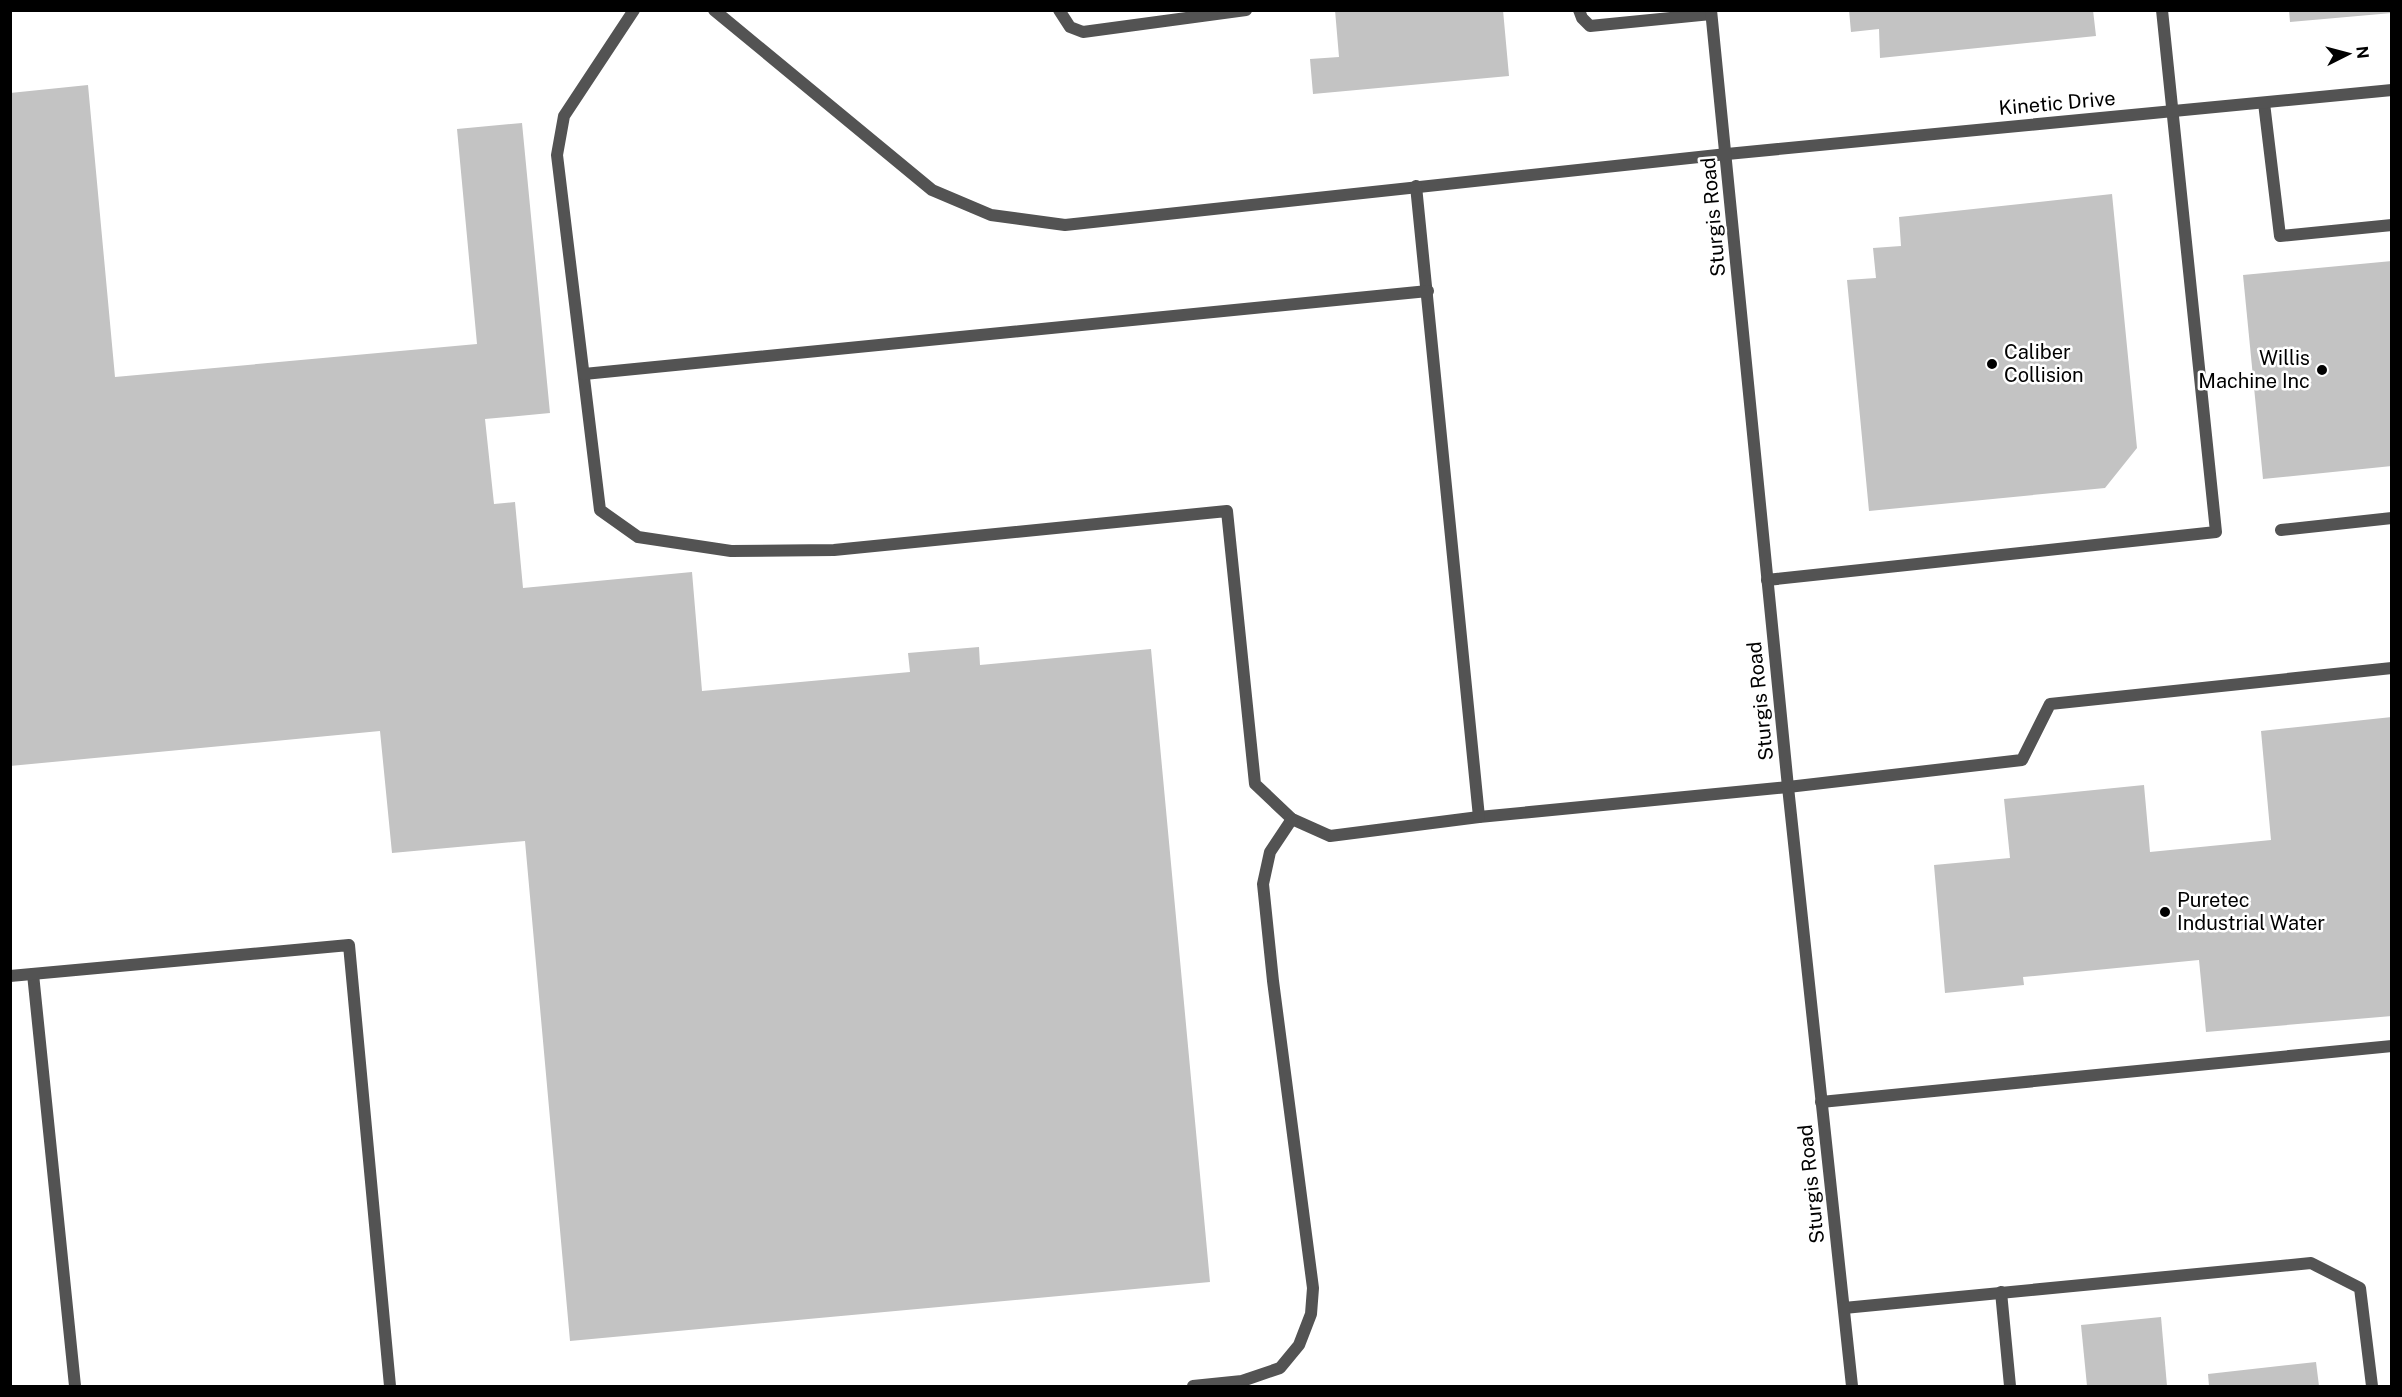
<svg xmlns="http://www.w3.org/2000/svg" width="2402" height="1397" font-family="'Public Sans',sans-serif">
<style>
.building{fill:#c3c3c3}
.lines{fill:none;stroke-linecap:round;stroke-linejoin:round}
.service{stroke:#535353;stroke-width:12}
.minor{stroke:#535353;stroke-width:12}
.tertiary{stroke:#535353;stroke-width:12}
.poi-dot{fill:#000;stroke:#fff;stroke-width:2}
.labels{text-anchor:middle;stroke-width:5;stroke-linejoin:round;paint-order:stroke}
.street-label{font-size:20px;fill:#000;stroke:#fff}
.poi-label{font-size:20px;fill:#000;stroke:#fff;text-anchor:start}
</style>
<rect width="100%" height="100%" fill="#fff"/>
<g class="building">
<path d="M1335 10H1503L1509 76 1313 94 1310 59 1339 57Z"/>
<path d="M1849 10H2093L2096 36 1880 58 1879 29 1851 32Z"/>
<path d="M2289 10H2392V13L2290 22Z"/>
<path d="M88 85 115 377 477 344 457 129 522 123 550 413 485 419 494 504 515 502 523 588 692 572 702 691 910 672 908 653 979 647 980 665 1151 649 1210 1282 570 1341 525 841 392 853 380 731 10 766V93Z"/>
<path d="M2112 194 2137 448 2105 488 1869 511 1847 280 1876 278 1873 248 1901 246 1899 217Z"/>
<path d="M2392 261V466L2263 479 2243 275Z"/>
<path d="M2392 717V1016L2206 1032 2199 960 2023 977 2024 985 1945 993 1934 865 2010 858 2004 799 2144 785 2150 852 2271 840 2261 731Z"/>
<path d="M2161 1317 2167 1386H2087L2081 1325Z"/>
<path d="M2316 1362 2319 1386H2209L2208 1374Z"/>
</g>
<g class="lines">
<g class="service">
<path d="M634 10 564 116 557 155 600 510 638 537 731 551 834 550 1227 511 1255 784 1292 819 1330 836 1479 817 1788 787 2022 760 2050 704 2392 668"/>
<path d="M714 10 932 190 991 215 1065 225 1727 154"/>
<path d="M1059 10 1070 27 1083 32 1246 10"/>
<path d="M1579 10 1582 18 1590 26 1711 14"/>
<path d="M2264 103 2280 236 2392 225"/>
<path d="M1416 186 1479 817"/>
<path d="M584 374 1428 291"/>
<path d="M2281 530 2392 518"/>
<path d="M1767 580 2216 532 2162 10"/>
<path d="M33 974 75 1386"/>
<path d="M10 976 349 945 390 1386"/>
<path d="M1821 1102 2392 1046"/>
<path d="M2001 1292 2010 1386"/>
<path d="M1844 1308 2311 1263 2360 1288 2372 1386"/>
<path d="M1193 1386 1242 1381 1280 1368 1299 1345 1311 1314 1313 1288 1273 981 1263 884 1270 852 1292 819"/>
</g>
<path class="minor" d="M1727 154 2392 90"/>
<path class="tertiary" d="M1711 10 1788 787 1852 1386"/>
</g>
<g class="poi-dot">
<circle cx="1992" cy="364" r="6"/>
<circle cx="2322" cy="370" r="6"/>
<circle cx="2165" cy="912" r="6"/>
</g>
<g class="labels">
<g class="street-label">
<text transform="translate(2057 103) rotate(-5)" y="7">Kinetic Drive</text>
<text transform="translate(1713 217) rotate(-95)" y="7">Sturgis Road</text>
<text transform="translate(1760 701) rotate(-96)" y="7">Sturgis Road</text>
<text transform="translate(1811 1184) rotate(-96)" y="7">Sturgis Road</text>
</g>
<g class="poi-label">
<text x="2004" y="359">Caliber<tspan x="2004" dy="23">Collision</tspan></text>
<text x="2310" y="365" text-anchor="end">Willis<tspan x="2310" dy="23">Machine Inc</tspan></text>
<text x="2177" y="907">Puretec<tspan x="2177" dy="23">Industrial Water</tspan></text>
</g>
</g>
<rect width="2402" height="1397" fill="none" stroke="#000000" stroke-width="24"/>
<g transform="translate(2348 54) rotate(84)" stroke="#ffffff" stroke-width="4.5" paint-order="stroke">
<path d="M0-4.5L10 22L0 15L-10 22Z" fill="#000000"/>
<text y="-9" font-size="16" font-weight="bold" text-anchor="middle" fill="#000000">N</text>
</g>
</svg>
